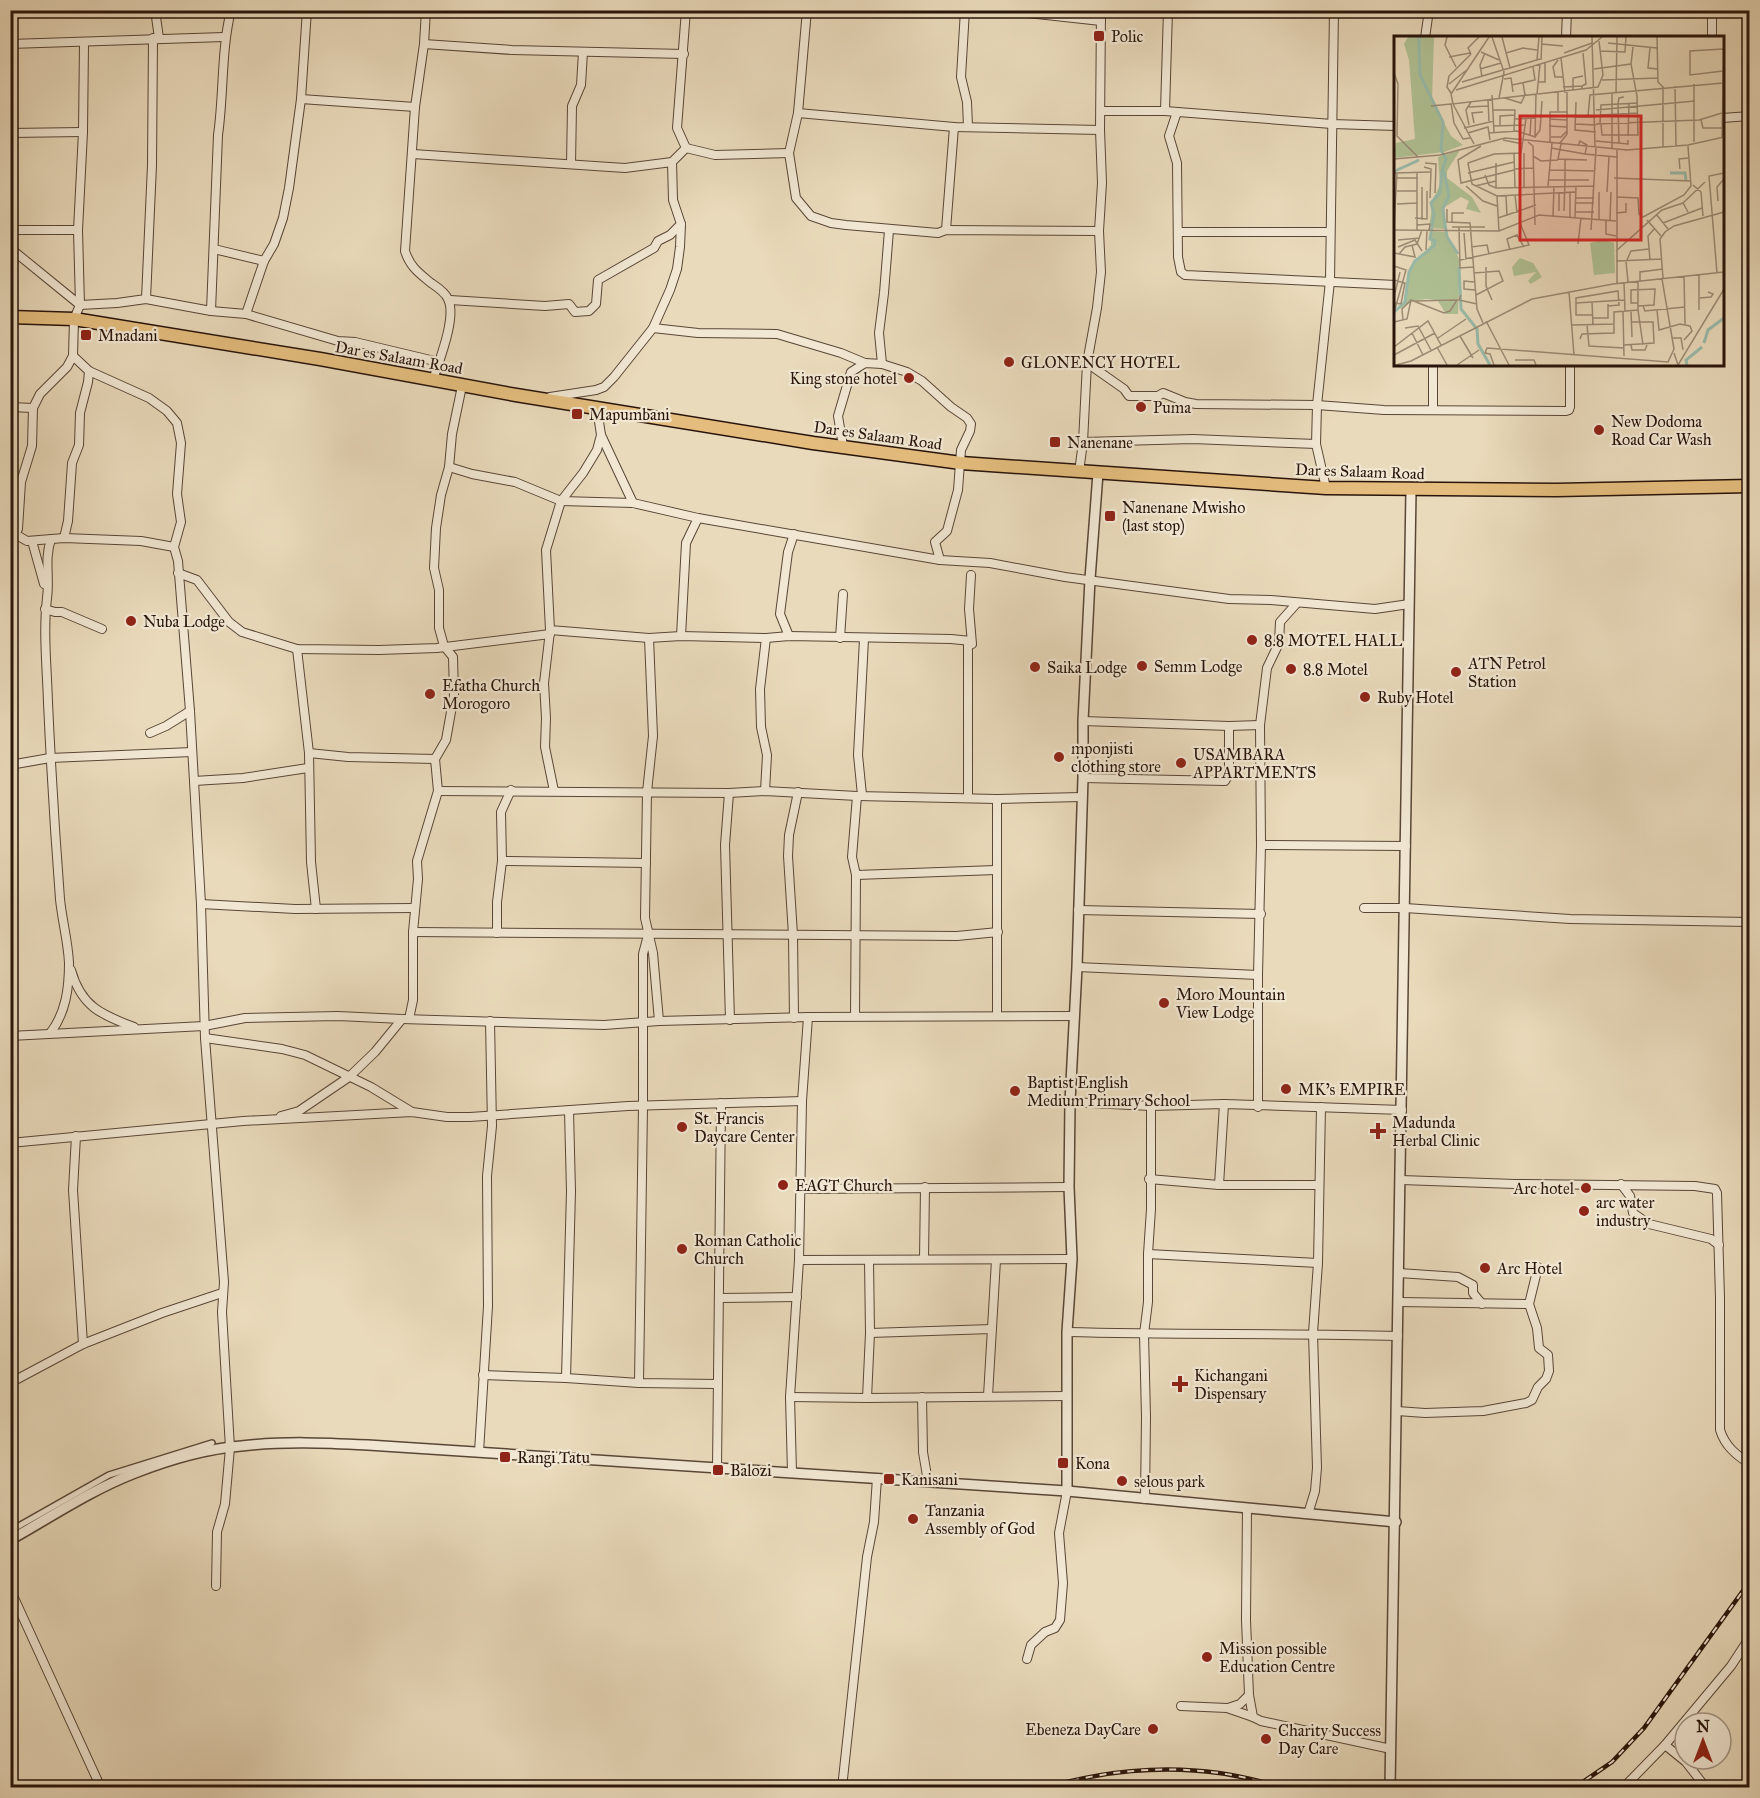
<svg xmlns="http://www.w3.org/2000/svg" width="1760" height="1798" font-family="'IM FELL Great Primer',serif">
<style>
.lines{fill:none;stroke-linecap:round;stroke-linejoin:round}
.pedestrian-casing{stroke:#594637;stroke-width:8}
.minor-casing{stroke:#594637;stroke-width:10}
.tertiary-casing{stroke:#594637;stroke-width:12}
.trunk-casing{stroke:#29140b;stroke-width:15}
.pedestrian{stroke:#f1e7d3;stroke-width:5}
.minor{stroke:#f1e7d3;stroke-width:8}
.tertiary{stroke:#f1e7d3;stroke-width:9}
.trunk{stroke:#e4bd7e;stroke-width:12}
.rail-casing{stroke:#29140b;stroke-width:4.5}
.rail{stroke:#f1e7d3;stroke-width:2;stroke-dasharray:7;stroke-linecap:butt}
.poi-dot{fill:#8f2418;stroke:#f1e7d3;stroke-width:2}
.labels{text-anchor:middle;stroke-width:4.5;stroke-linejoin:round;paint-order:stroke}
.poi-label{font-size:16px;fill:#29140b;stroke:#f1e7d3;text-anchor:start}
.street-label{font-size:16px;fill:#29140b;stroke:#f1e7d3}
.inset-river{fill:none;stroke:#9ba;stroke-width:3}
.inset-road{fill:none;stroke:#9c8b75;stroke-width:1.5}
.view{fill:#d62828;fill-opacity:0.15;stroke:#d62828;stroke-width:3}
.inset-edge{fill:none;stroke:#29140b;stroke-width:3}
</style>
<rect width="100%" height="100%" fill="#e9dabb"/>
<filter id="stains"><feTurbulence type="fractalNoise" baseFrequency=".00333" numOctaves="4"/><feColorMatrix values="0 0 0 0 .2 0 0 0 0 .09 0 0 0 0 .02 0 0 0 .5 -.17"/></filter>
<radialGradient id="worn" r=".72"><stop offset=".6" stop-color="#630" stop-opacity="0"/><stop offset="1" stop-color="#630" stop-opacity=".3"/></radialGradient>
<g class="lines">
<defs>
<path id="pedestrian" d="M10 1531 109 1475 212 1443"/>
<g id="minor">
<path d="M155 10 159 38"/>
<path d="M426 10 424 44 415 107 405 251C410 267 419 273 431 283 437 287 445 292 448 299 457 317 439 361 433 380"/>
<path d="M807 10 798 113 789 153 796 198 811 216 831 223 846 225 938 233 946 230 1099 231"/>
<path d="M965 10 961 77 967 102 968 127"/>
<path d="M1001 10 1101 21"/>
<path d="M1712 10V38"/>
<path d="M1425 38 1429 10"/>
<path d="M1566 38 1567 10"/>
<path d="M10 44 224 37"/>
<path d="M424 44 512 50 684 54"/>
<path d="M301 99 415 107"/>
<path d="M1101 111H1165L1332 124 1396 126"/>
<path d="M1165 111 1168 10"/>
<path d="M1177 112 1169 136 1177 163 1178 257 1181 272 1185 275 1396 285"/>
<path d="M798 113 954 127 1100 130"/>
<path d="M1722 118 1750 116"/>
<path d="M10 133 83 132"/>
<path d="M686 148 715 155 789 153"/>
<path d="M413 154 625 168 672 162"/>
<path d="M571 164 572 106 581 85 583 52"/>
<path d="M10 230H78"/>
<path d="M946 230 954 127"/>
<path d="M1178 232H1330"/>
<path d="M10 248 80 305 117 303 146 299 211 311 218 135C224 93 221 51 231 10"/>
<path d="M214 249 264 261"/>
<path d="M146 299 152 165 153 38"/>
<path d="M450 300 545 306 569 304 575 312 589 311 596 304 598 280 654 248 658 241 670 235 681 224"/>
<path d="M211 311 246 314 264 261 274 244 283 218 289 188 301 99 307 10"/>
<path d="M246 314 338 341 355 342 439 362"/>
<path d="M653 328 698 333 777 334 841 353 865 363"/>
<path d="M73 356 89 371 149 398 167 411 177 423 181 443 177 494 181 522 174 547 178 561 190 711 201 904 205 1038 224 1282 222 1312 230 1448 225 1504 217 1532 216 1586"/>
<path d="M1087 363 1124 389 1129 396H1158L1163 393 1185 402 1196 404 1317 405 1384 410 1566 411 1569 410 1570 407V364"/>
<path d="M882 364 879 333 884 293 889 230"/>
<path d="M1433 364V410"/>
<path d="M550 397 596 390 604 387 614 377 653 328 670 290 677 269 680 247 681 224 673 200 672 162 686 148 677 128 686 10"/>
<path d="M10 407 33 408"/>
<path d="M597 408 601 435 597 450 583 473 561 501 546 550 550 630 649 638 681 636 766 638 789 636 951 639 971 641"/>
<path d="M601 435 633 503"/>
<path d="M1083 442 1193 439 1316 444"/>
<path d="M843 446 838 416 851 372 865 363 882 364 907 372 922 381 951 407 967 418 971 424 970 431 961 450 958 490 947 531 935 542 940 560 990 563 1065 577 1229 599 1271 600 1375 609 1409 604"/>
<path d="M449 467 472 474 515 482 561 501 633 503 698 518 940 560"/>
<path d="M1079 472 1083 442 1087 363 1097 308 1101 272 1099 231 1102 183 1100 130 1101 10"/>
<path d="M1326 488 1316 444 1317 405 1330 281 1334 10"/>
<path d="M15 534 27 541 64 538 141 541 174 547"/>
<path d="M64 538 68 521 72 463 79 445 80 413 88 382 89 371"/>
<path d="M10 540 18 529 21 482 32 446 33 408 40 394 67 367 73 356 74 319 80 305 78 230 83 132 84 43"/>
<path d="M32 541 44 584"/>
<path d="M178 573 197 580 229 622 242 632 297 649 379 650 437 648 550 634"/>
<path d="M45 609 55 612H62L102 629"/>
<path d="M550 631 544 683 546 718 545 747 554 791"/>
<path d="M681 636 686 543 698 518"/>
<path d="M789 636 780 614 788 552 794 534"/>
<path d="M649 638 653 736 647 792 645 918 653 953 659 1021"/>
<path d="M840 638 843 594"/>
<path d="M297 649 309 753 311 862 316 909"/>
<path d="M1083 721 1229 726 1260 725"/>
<path d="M150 733 166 726 190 711"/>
<path d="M309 753 348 757 435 759"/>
<path d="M10 765 50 758 192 752"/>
<path d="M1083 778 1225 781 1229 774V726"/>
<path d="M194 781 243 778 308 768"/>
<path d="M438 791 729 793 765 791 857 796 997 799 1082 797"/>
<path d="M765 791 767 755 761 727 760 689 766 638"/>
<path d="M729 793 725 845 730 1020"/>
<path d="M862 795 858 755 864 639"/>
<path d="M968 797V645L972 644 969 609 971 575"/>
<path d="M1261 845 1406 846"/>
<path d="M502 861 646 863"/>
<path d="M856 875 996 870"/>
<path d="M201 904 295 909 414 908"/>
<path d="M1364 908H1405L1570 919 1750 922"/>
<path d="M1078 910 1261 914"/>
<path d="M413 932 957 936 998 932"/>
<path d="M497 933V902L502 861 501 812 511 790"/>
<path d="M1077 967 1258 975"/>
<path d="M71 970C81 1006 101 1015 134 1027"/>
<path d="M997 1015V799"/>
<path d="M855 1016 856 875 852 857 857 796"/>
<path d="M794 1018 793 935 788 856 789 835 798 792"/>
<path d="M409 1019 413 1000V932L418 879 417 861 438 791 435 759 446 740 454 695 453 657 444 646 439 628V590L434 568 436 528 441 495 449 467 452 434 462 386"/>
<path d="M51 1032C66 1012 69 988 69 963 68 941 62 920 60 899 55 834 51 768 48 703 47 668 43 632 47 598 50 577 44 560 51 539"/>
<path d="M10 1036 204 1026 245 1018 338 1016 402 1019 604 1025 659 1021 808 1017 1074 1016"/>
<path d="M205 1038 282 1049 305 1055 371 1087 412 1112"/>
<path d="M1070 1102 1151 1106 1224 1104 1402 1110"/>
<path d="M1224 1104 1219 1185H1319"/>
<path d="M1258 1107V975L1261 845 1260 725 1267 668 1279 643 1280 622 1297 603"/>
<path d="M281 1116 299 1111 349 1077 375 1052 402 1019"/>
<path d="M76 1136 73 1190 83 1344"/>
<path d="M10 1143 243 1121 412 1112 447 1117H470L628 1106 802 1101"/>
<path d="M1149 1179 1219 1185"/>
<path d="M1401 1180 1515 1184 1695 1186 1715 1189 1717 1193 1720 1298V1430C1725 1446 1736 1455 1750 1464"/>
<path d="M1621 1184 1630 1196 1633 1213 1649 1224 1711 1239 1719 1245"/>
<path d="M801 1189 1069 1187"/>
<path d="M1148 1254 1318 1263"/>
<path d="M924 1259 925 1187"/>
<path d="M799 1260 1072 1259"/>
<path d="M1399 1273 1458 1277 1473 1285V1293L1482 1304"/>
<path d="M719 1298 797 1297"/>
<path d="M1399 1302 1529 1304"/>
<path d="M1067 1332C1178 1335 1288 1333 1398 1336"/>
<path d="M870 1333 992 1329"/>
<path d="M483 1375 566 1378 639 1383 717 1384"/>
<path d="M566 1378 571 1191 569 1111"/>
<path d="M10 1383 83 1344 162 1313 222 1293"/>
<path d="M639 1383 643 1106V954L648 935"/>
<path d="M988 1396 996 1260"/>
<path d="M790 1397 867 1398 1067 1396"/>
<path d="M922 1397 923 1452 928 1482"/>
<path d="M867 1398 870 1333 869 1260"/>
<path d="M1397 1411 1425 1413 1483 1411 1526 1403 1532 1400 1538 1387 1546 1379 1549 1371 1548 1355 1539 1348 1537 1328 1529 1304 1538 1267"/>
<path d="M479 1452 488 1306 487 1176 492 1126 490 1021"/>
<path d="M717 1468 721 1103"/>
<path d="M792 1472 790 1397 799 1260 802 1101 808 1017"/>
<path d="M1145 1499 1146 1417 1144 1334 1148 1302V1254L1151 1209V1106"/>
<path d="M1247 1509 1246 1620 1249 1695 1253 1717 1261 1721 1391 1749"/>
<path d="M1308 1514 1315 1491 1317 1468 1313 1333 1318 1263 1321 1107"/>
<path d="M10 1589 101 1788"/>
<path d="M1027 1659 1031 1645 1045 1632 1055 1628 1060 1620 1063 1583 1059 1533 1067 1491"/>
<path d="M1181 1706 1227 1708 1253 1717"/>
<path d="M1228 1708 1240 1704 1249 1695"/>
<path d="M1665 1745 1686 1762 1706 1788"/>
<path d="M842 1788 867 1557 874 1522 877 1478"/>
<path d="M1623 1788 1665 1745 1731 1666 1750 1637"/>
</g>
<g id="tertiary">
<path d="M1067 1491V1332L1072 1259 1069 1187 1070 1102 1077 967 1083 778V721L1090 579 1098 473"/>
<path d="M10 1540C51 1517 91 1490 135 1473 168 1460 205 1449 241 1446 283 1441 326 1443 368 1445L1067 1491 1396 1522"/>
<path d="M1390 1788 1411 490"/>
</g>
<path id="trunk" d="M10 317 74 319 320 359 516 395 813 443 961 463 1326 488 1556 490 1750 486"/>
</defs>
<use href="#pedestrian" class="pedestrian-casing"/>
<use href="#minor" class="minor-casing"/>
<use href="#tertiary" class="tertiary-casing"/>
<use href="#trunk" class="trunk-casing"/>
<use href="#pedestrian" class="pedestrian"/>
<use href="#minor" class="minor"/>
<use href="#tertiary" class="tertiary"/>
<use href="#trunk" class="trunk"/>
<defs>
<g id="rail">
<path d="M1045 1788C1100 1771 1162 1765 1219 1773 1241 1776 1264 1782 1286 1788"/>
<path d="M1574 1788 1612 1762 1644 1728 1750 1581"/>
</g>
</defs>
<use href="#rail" class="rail-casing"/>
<use href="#rail" class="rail"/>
</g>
<g class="poi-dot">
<rect x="1093" y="30" width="12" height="12" rx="3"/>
<rect x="80" y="329" width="12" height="12" rx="3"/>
<circle cx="1009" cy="362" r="6"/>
<circle cx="909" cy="378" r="6"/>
<circle cx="1141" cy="407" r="6"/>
<rect x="571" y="408" width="12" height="12" rx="3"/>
<circle cx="1599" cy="430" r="6"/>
<rect x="1049" y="436" width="12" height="12" rx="3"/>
<rect x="1104" y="510" width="12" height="12" rx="3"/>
<circle cx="131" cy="621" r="6"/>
<circle cx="1252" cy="640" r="6"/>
<circle cx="1142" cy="666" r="6"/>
<circle cx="1035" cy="667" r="6"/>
<circle cx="1291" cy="669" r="6"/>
<circle cx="1456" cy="672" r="6"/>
<circle cx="430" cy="694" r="6"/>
<circle cx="1365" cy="697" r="6"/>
<circle cx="1059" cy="757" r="6"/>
<circle cx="1181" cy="763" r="6"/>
<circle cx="1164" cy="1003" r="6"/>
<circle cx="1286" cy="1089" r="6"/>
<circle cx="1015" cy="1091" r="6"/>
<circle cx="682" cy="1127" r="6"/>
<path d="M1375 1122h6v6h6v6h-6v6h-6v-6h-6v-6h6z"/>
<circle cx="783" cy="1185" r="6"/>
<circle cx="1586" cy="1188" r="6"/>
<circle cx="1584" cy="1211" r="6"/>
<circle cx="682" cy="1249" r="6"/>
<circle cx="1485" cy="1268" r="6"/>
<path d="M1177 1375h6v6h6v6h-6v6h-6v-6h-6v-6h6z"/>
<rect x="499" y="1451" width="12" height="12" rx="3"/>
<rect x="1057" y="1457" width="12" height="12" rx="3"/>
<rect x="712" y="1464" width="12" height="12" rx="3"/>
<rect x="883" y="1473" width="12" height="12" rx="3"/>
<circle cx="1122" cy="1481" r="6"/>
<circle cx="913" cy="1519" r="6"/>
<circle cx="1207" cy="1657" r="6"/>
<circle cx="1153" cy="1729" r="6"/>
<circle cx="1266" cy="1739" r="6"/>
</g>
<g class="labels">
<g class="poi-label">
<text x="1111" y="42">Polic</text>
<text x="98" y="341">Mnadani</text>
<text x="1021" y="368">GLONENCY HOTEL</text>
<text x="897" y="384" text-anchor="end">King stone hotel</text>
<text x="1153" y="413">Puma</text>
<text x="589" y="420">Mapumbani</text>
<text x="1611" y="427">New Dodoma<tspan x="1611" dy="18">Road Car Wash</tspan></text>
<text x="1067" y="448">Nanenane</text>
<text x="1122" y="513">Nanenane Mwisho<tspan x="1122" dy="18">(last stop)</tspan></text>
<text x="143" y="627">Nuba Lodge</text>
<text x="1264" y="646">8.8 MOTEL HALL</text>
<text x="1468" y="669">ATN Petrol<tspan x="1468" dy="18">Station</tspan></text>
<text x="1154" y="672">Semm Lodge</text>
<text x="1047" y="673">Saika Lodge</text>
<text x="1303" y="675">8.8 Motel</text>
<text x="442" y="691">Efatha Church<tspan x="442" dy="18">Morogoro</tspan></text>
<text x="1377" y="703">Ruby Hotel</text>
<text x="1071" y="754">mponjisti<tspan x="1071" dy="18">clothing store</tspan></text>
<text x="1193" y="760">USAMBARA<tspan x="1193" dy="18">APPARTMENTS</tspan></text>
<text x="1176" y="1000">Moro Mountain<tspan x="1176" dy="18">View Lodge</tspan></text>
<text x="1027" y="1088">Baptist English<tspan x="1027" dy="18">Medium Primary School</tspan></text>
<text x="1298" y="1095">MK's EMPIRE</text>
<text x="694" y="1124">St. Francis<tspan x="694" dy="18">Daycare Center</tspan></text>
<text x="1392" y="1128">Madunda<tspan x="1392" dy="18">Herbal Clinic</tspan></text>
<text x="795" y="1191">EAGT Church</text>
<text x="1574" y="1194" text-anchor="end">Arc hotel</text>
<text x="1596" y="1208">arc water<tspan x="1596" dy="18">industry</tspan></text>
<text x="694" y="1246">Roman Catholic<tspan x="694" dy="18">Church</tspan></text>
<text x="1497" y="1274">Arc Hotel</text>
<text x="1194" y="1381">Kichangani<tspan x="1194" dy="18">Dispensary</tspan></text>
<text x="517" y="1463">Rangi Tatu</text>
<text x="1075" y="1469">Kona</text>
<text x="730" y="1476">Balozi</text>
<text x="901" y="1485">Kanisani</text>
<text x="1134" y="1487">selous park</text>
<text x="925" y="1516">Tanzania<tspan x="925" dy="18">Assembly of God</tspan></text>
<text x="1219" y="1654">Mission possible<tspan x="1219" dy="18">Education Centre</tspan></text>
<text x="1141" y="1735" text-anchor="end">Ebeneza DayCare</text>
<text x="1278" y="1736">Charity Success<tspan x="1278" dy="18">Day Care</tspan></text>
</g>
<g class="street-label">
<text transform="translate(399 357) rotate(10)" y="6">Dar es Salaam Road</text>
<text transform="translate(878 435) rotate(8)" y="6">Dar es Salaam Road</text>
<text transform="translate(1360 471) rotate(2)" y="6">Dar es Salaam Road</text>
</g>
</g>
<g transform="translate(1394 36)">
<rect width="330" height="330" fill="#e9dabb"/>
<path d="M14 1H40L38 64 57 100 69 109 50 116 0 122 2 107 21 103 15 24 10 8ZM66 114 53 135V142L78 161 87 177 72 173 75 165 67 161 49 172 52 193 35 192 39 163 46 149 44 121ZM37 195 52 196 66 225 64 278H52L44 265 35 263 22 264 0 276 11 264 15 234 37 209ZM209 204 220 207 221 237 200 239 196 207ZM126 222 139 227 148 241 137 248 134 245 142 236 120 240 118 231Z" fill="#b0c194"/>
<path class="inset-river" d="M25 1 26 39 49 86 47 114 52 123 49 132 55 160 49 172 50 182 53 201 64 218M1 135 25 124M276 137H291L292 144M65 231 67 273 83 293 84 308 96 329M0 276 11 266 15 236 21 225 40 210 41 205 36 203 40 178 37 167 46 157 48 134M310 307 314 294 330 282M293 329 292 324 308 311"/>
<path class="inset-road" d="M53 1 51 9 62 31M95 1 57 58 59 68 143 58 146 28M98 1 110 36 105 62M108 1 116 32M198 1 201 111M263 1 264 46 269 51V111M214 7 263 12M147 8 169 10M256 12 254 32 264 33M206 15 231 16 232 1M87 16 105 24M112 17 129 12 143 14M170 17 198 7M77 18 74 12 85 1M55 21 76 17M167 22 171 57M143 24 145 1M147 24 148 1M164 24 159 31 161 41H169M86 33 107 27M200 33 237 28M329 35 296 39V15L329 13M0 37 4 48 3 100 24 121M88 41 86 29 91 17M110 43 117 42 119 56M208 44 264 42M68 46 146 23M145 46H151V27M55 48 74 33M118 49 141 44 139 31M281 50 282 110M169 51 188 50M62 54 192 14 208 1M188 54V50L192 48 189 17M179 55V42L189 40M164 56V75M57 57 53 51 55 40 77 18M222 57 223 1M144 58 204 51 209 39 205 5M98 59 100 96M111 62 127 67 131 59 129 47M94 64 95 85M182 66 181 94 202 96M57 67 60 87 69 103 76 102M59 68 80 108M37 70 57 68M75 71 94 70M99 74H121L120 95M202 74 301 65M207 79 244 77M194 80 196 59 329 47M182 81H202M121 83 142 82M132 83 127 117 100 118 74 127 78 148 103 160 181 156M155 83 173 84M307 84 309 92H328M80 87 78 77 89 76M206 87 207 69 244 67M181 88 202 89M202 88 305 84 328 77M207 88 208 99H244L243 60 237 28 239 11M75 89 72 74 77 66M100 90 132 89M106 90V80L121 79M155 90 173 91M70 92 100 85M74 97 94 91 96 104M95 97 123 95 141 101 142 58M136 100 137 82M234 100 235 68M141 101 146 94 148 65M157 101H167L173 95M328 101 330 1M109 104 129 108M202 105 234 108V104M134 106 139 110 141 189M156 106V76H174M300 106V48M166 107 173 98V56M167 108 164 123 193 124M225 108 224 68 225 62 230 61M87 110 64 124 67 147 120 134M184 110 186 105 193 109 191 118 223 121M157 112 191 118M218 113V58M120 117 121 151M139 120 147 125 164 124M0 123 46 119 111 102 233 114 294 109 330 101M171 124V146M31 127 42 128 41 157M102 127V152M30 131 37 133 36 162M120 133 139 132M286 133 285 123 294 122M156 134 201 135M23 136V194M1 137 36 136M74 137 120 126M91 139 95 149 102 152 200 150M3 142H23M220 142 297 145M155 144H195M299 149 307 156 309 180M72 150 89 165 103 170M81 150 102 145M154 150 158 107M28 151V184M130 151V117M3 155H23M213 156 215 121M121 159 123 177M103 160 105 195M112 160 113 180M223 161 244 162 245 178 249 181 290 159 297 150 294 110M181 162H200M324 165 323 151 330 143M181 167H200M289 167 311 146M3 168 23 167M53 173V186L76 187 83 273 89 287M165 175V156M170 175 171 144M181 176H200M222 177 232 176V167M262 178 274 193M159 180 160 150M176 181V156M181 181 182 150M21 182 33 183V155M104 182 142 169M205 183V156M212 184V198L222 200M216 184 217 156M253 184 267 200M58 186V177H70M269 187 308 172M0 189 3 137M23 189 36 188 35 194M58 191H91M65 191 66 232 79 231M0 194 105 195 145 179 222 185M197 194 202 112M70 197 72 223M4 204 26 202M184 208 187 182M4 211 21 204 28 215M77 211 93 209 95 218M32 214 33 194M116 214 113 203 123 199 130 211M222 215 268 174 289 167 294 176M0 217 21 221 18 209M5 218 11 211 23 208 28 194M66 224 135 209 126 187M256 224 254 200 261 192M222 225 268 223M232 226 237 215 255 213M232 226 234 246M0 230 12 234 1 273M92 231V250L98 264M80 237 105 235 109 245 82 259M323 237 315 140 330 137M290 240 291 288M269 242 266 203 271 196 280 190 330 176M0 244 11 247 7 268 0 267M246 245V236L269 233M80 246 70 245V253L81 254M230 247 231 275M223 248V114M175 256 180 319M67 259 65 264 83 268M0 261 6 236M306 262 317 261 319 258 314 256M198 266 199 289M182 267 230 264M244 267H237V254L261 253 260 269 244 270M249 270 251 275 291 271M244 274 249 309M263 274 265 294 286 288 296 290 298 295 290 304M305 274V239M229 275 230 320M237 275 238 301M199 279H182V262L224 255 225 269 214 270M199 282H214V268M9 284 8 273 17 264 50 277 56 275 63 264 20 265M92 285 115 329M0 286 13 283 17 264M178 289 220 288V276L244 274V245M193 289 195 310 230 312M11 292 24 290 37 314M18 297 29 319M66 300 79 322M44 302 72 283M278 302H287L289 314M186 303 188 298 220 297V288M230 309 260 307 259 286H238M237 309 238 314H251L253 309M0 311 34 285 47 309M43 311 53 329M280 317 284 329 330 253M0 319 41 297M121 324H140L142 329M2 329 17 325 138 263 219 248 330 236M63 329 85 314M100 329 96 318 91 317 93 312 274 326 280 313 268 243"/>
<path class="view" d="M126 80H247V204H126Z"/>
<rect width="330" height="330" class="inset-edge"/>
</g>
<rect width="1760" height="1798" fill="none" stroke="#e9dabb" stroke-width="36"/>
<rect x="12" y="12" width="1736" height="1774" fill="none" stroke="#29140b" stroke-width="3"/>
<rect x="18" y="18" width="1724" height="1762" fill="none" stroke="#29140b" stroke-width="1.5"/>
<g transform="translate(1703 1741)"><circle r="28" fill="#f1e7d3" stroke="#a19383" stroke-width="1.5"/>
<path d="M0-4.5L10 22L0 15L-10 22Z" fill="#8f2418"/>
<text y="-9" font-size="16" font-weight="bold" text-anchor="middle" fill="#29140b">N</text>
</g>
<rect width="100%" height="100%" filter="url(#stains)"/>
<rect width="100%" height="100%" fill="url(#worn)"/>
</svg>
